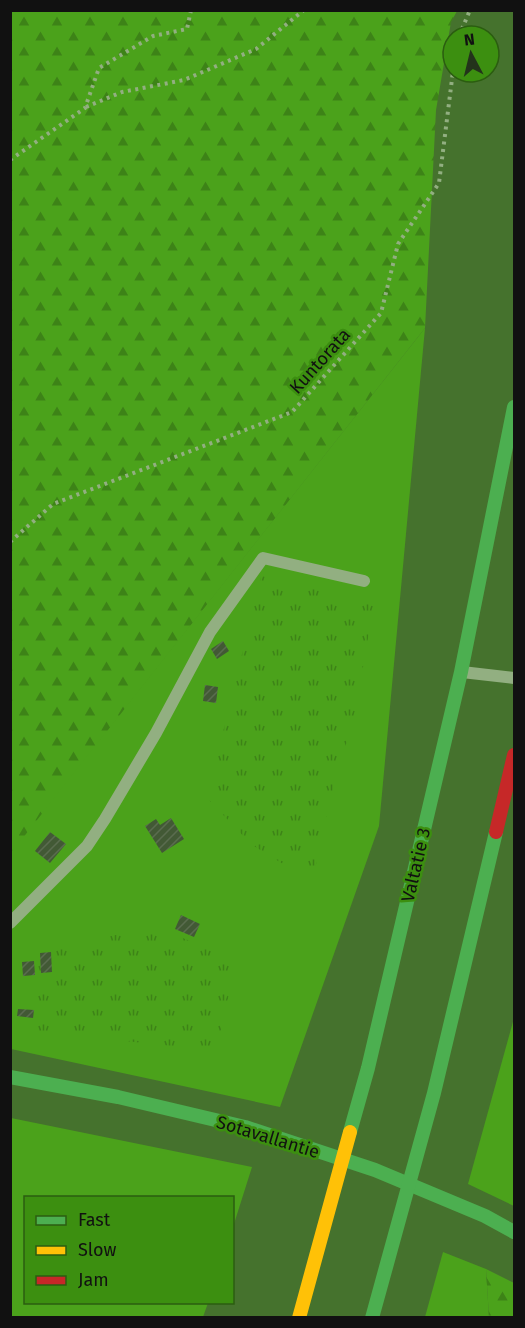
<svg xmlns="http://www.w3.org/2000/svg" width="525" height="1328" font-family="'Fira Sans',sans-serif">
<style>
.grass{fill:#4ba21b}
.forest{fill:url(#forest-firs)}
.park{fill:url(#park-tufts)}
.building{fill:url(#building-hatch)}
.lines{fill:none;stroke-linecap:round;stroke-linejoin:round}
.path{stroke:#92af81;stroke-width:4;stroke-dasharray:3 4.5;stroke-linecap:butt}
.lane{stroke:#92af81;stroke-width:12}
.fast{stroke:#4caf50;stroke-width:14}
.slow{stroke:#ffc107;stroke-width:14}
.jam{stroke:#c62828;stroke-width:14}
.labels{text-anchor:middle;stroke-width:5;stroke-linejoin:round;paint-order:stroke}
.street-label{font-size:18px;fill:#111;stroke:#3c8f10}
</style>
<defs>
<pattern id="forest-firs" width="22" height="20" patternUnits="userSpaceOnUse" patternTransform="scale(1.5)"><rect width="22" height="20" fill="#4ba21b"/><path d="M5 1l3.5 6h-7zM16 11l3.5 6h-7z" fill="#3d8317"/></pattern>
<pattern id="park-tufts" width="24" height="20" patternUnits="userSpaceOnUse" patternTransform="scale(1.5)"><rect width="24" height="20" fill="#4ba21b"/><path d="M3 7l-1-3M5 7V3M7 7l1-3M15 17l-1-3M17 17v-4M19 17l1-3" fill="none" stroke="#3d8317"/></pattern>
<pattern id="building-hatch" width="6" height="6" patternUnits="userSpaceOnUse" patternTransform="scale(1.5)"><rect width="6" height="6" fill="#425935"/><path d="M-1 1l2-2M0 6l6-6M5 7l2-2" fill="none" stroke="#5a6c4f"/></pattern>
</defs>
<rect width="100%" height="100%" fill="#45722d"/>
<g class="grass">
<path d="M425 328 379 826 280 1107 11 1049 10 853Z"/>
<path d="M514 1018V1206L468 1184Z"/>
<path d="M11 1118 252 1167 233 1227 232 1198H26V1302L208 1303 203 1317H11Z"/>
<path d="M443 1252 486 1269 489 1317H425Z"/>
</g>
<g class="forest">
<path d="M11 10 457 11 451 22 436 110 425 328 11 853Z"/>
<path d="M486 1269 514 1283V1317H489Z"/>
</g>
<g class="park">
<path d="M261 576 374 603 356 708 327 813 314 874 283 864 251 844 207 798Z"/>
<path d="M154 927 237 959 216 1051 35 1031 39 951Z"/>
</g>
<g class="building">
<path d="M223 641 229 651 217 659 211 649Z"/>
<path d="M205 685 218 687 216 703 203 701Z"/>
<path d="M171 818 184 839 162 853 145 826 156 819 160 825Z"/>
<path d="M50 832 66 844 50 863 35 851Z"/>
<path d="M181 915 200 924 194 937 175 929Z"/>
<path d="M51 952 52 972 41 973 40 953Z"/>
<path d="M34 961 35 975 23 976 22 962Z"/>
<path d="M18 1009 34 1010 33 1018 17 1016Z"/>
</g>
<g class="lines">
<g class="path">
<path d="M459 36 470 10"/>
<path d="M86 107 122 92 184 80 256 49 304 10"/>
<path d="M10 160 85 108 99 68 153 36 187 29 191 10"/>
<path d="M10 542 53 504 292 412 381 313 398 244 439 183 453 71"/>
</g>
<g class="lane">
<path d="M462 672 514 678"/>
<path d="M10 923 87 846 105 819 156 733 210 632 263 558 364 581"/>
</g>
<g class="fast">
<path d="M10 1077 118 1097 245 1127 375 1170 485 1216 514 1232"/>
<path d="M350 1132 368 1068 461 672 514 407"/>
<path d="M372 1318 434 1093 496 832"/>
</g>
<path class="slow" d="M299 1318 350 1132"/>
<path class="jam" d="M496 832 514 755"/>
</g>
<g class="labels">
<g class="street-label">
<text transform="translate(320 361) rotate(-48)" y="6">Kuntorata</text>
<text transform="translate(416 865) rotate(-77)" y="6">Valtatie 3</text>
<text transform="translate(268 1137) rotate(17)" y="6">Sotavallantie</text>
</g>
</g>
<rect width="525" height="1328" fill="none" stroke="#111111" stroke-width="24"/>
<rect x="24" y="1196" width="210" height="108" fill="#3c8f10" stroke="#2b5d10" stroke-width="1.5"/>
<rect x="36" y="1216" width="30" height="9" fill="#4caf50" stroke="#2b5d10" stroke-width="1.5"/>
<text x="78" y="1226" font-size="18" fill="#111111">Fast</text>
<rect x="36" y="1246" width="30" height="9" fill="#ffc107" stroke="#2b5d10" stroke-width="1.5"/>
<text x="78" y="1256" font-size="18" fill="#111111">Slow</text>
<rect x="36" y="1276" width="30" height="9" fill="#c62828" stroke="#2b5d10" stroke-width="1.5"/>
<text x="78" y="1286" font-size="18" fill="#111111">Jam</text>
<g transform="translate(471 54) rotate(353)"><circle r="28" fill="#3c8f10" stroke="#2b5d10" stroke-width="1.5"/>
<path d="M0-4.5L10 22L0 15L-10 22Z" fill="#23331b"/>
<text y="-9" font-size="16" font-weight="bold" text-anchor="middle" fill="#111111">N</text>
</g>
</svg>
